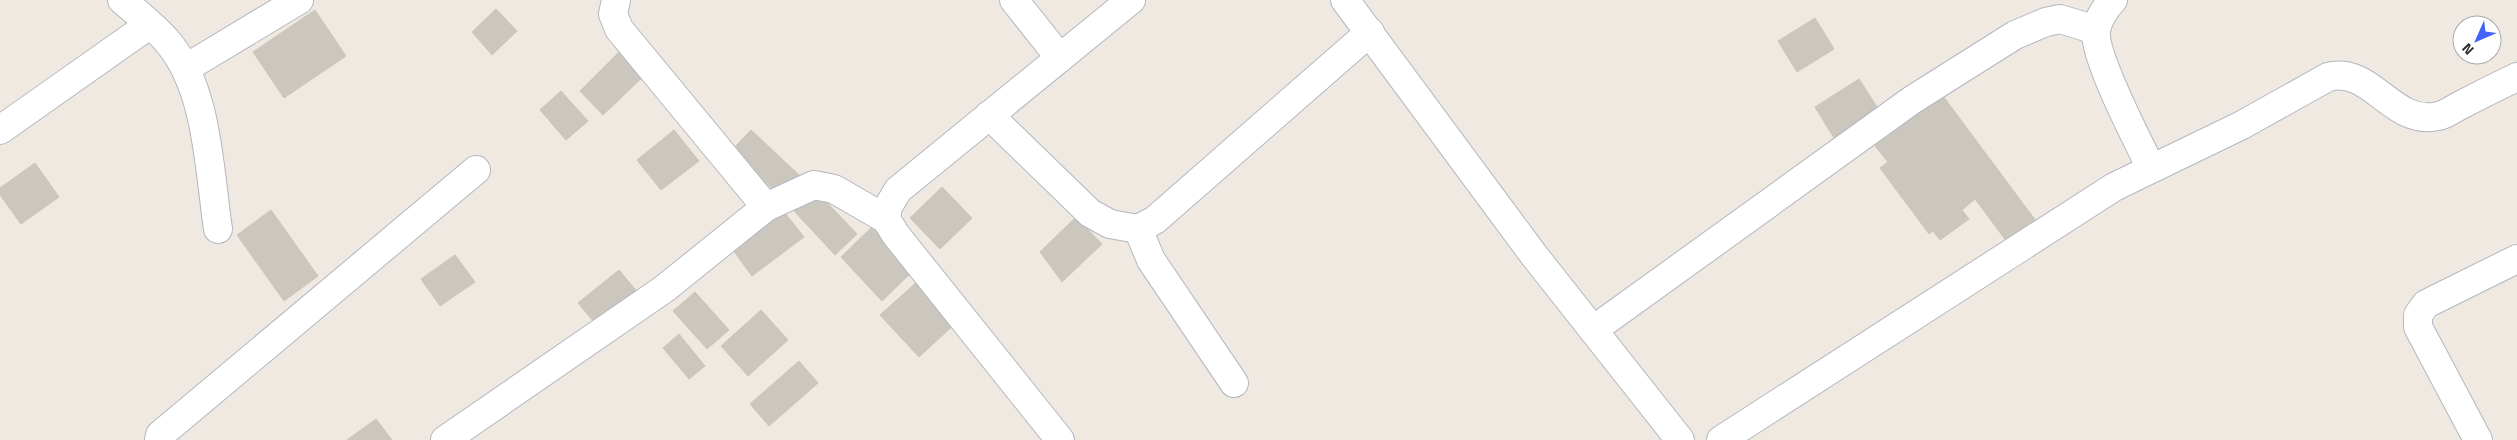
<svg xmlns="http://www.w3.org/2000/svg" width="2517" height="440" font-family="'Titillium Web',sans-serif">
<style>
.building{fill:#cbc7bf;stroke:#cbc5ba}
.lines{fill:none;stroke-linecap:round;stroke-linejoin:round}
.minor-casing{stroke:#b4b7c1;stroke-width:30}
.minor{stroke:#fff;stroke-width:28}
</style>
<rect width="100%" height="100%" fill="#efe9e1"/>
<g class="building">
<path d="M496 9 517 31 492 55 472 32Z"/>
<path d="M315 10 346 56 284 98 253 52Z"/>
<path d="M1815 18 1834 49 1797 72 1778 41Z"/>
<path d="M624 47 648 72 603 115 580 91Z"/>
<path d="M1859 79 1879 110 1834 138 1815 107Z"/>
<path d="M561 91 588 121 566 140 540 110Z"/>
<path d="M1943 96 2039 225 2010 246 1975 199 1962 210 1969 219 1940 240 1933 231 1929 234 1880 168 1888 162 1875 146Z"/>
<path d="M674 130 699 161 661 190 637 160Z"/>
<path d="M751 130 799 175 780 196 732 150Z"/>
<path d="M35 163 59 197 21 224 0 195V188Z"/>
<path d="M942 187 972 218 940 249 910 218Z"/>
<path d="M816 191 857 234 835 255 794 211Z"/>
<path d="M781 208 804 237 752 276 730 246Z"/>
<path d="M271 210 318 276 284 301 237 235Z"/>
<path d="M1076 217 1102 244 1062 282 1040 252Z"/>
<path d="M875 224 916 268 882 301 841 257Z"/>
<path d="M455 255 475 282 440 306 421 279Z"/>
<path d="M619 270 640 295 599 328 578 303Z"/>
<path d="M918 281 957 322 919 357 880 315Z"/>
<path d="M695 292 729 330 707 349 673 311Z"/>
<path d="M761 310 788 340 748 376 721 346Z"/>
<path d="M679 334 705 366 689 379 663 348Z"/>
<path d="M799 361 818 383 769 426 750 404Z"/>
<path d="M376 419 392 440H347Z"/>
</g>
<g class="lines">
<defs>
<g id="minor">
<path d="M122 0C137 13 154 26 167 41 208 88 209 169 218 229"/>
<path d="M616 0 613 14 619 29 766 207"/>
<path d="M1014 0 1060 58"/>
<path d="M1345 0 1533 254 1680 440"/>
<path d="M2113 0C2106 7 2098 19 2096 30 2093 56 2138 141 2151 168"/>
<path d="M186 68 299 0"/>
<path d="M989 115 1090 213 1110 224 1138 229"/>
<path d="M0 130 149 25"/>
<path d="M1593 330 1912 100 2015 35 2046 22 2060 19 2096 30"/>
<path d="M1234 383 1151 260 1138 229 1155 220 1370 32"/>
<path d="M159 440 160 435 476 170"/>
<path d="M445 440 664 289 766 207 814 185 834 189 886 219"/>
<path d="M1060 440 896 235 886 219 888 207 898 190 1131 0"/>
<path d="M1721 440 2114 187 2242 125 2328 77C2371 65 2393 127 2438 116 2445 115 2453 109 2459 106 2478 96 2498 86 2517 77"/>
<path d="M2478 440 2418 327V315L2426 304 2517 259"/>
</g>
</defs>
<use href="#minor" class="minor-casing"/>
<use href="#minor" class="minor"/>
</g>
<g transform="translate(2477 40) rotate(225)"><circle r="24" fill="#ffffff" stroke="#ababab"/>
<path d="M0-4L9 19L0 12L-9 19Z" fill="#4264fb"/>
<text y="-8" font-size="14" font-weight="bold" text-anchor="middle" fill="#2e2e2e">N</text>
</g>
</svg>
